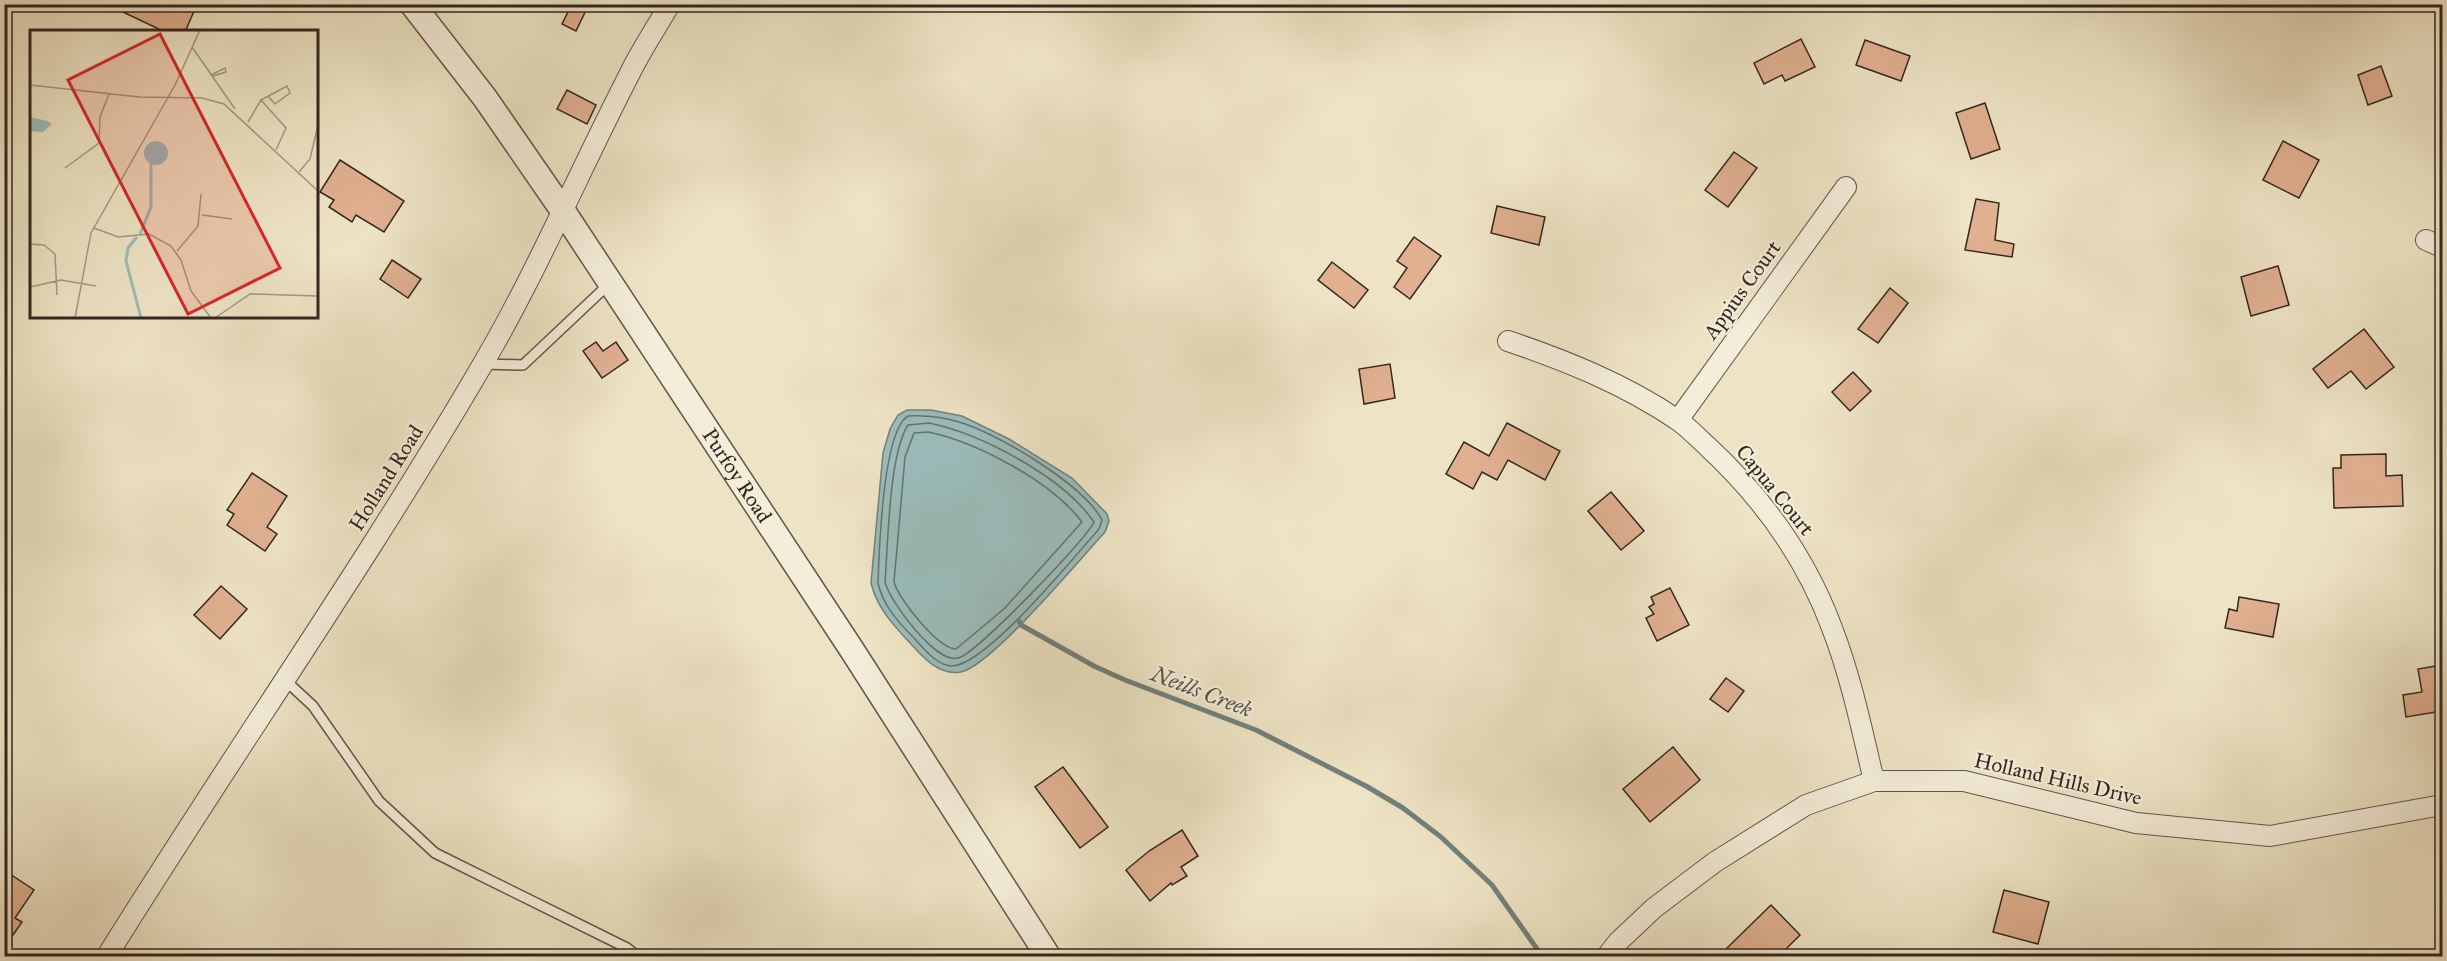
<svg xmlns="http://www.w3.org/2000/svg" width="2447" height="961" font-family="'IM FELL Great Primer',serif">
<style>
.water{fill:#9bbdbb;stroke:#71817d;stroke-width:1.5}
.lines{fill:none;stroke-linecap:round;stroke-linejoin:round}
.shore{stroke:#67726e;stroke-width:1.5}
.stream{stroke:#71817d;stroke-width:5}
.building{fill:#e0b090;stroke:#332721;stroke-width:1.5}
.service-casing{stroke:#62564a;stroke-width:12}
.minor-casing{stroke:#62564a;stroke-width:22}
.tertiary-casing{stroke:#62564a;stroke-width:27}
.service{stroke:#f4edd9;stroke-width:9}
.minor{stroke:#f4edd9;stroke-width:20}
.tertiary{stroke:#f4edd9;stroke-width:24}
.labels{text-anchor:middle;stroke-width:4.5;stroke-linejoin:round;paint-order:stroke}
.street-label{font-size:21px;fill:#332721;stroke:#f4edd9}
.water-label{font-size:22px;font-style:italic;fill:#52544f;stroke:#f4edd9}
.inset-river{fill:none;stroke:#9bbdbb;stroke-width:3}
.inset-road{fill:none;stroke:#a39883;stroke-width:1.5}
.view{fill:#d62828;fill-opacity:0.15;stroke:#d62828;stroke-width:3}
.inset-edge{fill:none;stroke:#332721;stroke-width:3}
</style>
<rect width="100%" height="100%" fill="#eee4c5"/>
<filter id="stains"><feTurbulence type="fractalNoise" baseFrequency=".00333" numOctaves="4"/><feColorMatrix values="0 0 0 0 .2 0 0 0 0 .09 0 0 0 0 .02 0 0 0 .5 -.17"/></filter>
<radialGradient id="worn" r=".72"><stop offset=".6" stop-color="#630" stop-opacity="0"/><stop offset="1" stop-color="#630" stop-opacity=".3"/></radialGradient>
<path class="water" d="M907 410H931L962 416 1009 439 1072 478 1107 514 1109 521 1105 532C1080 559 991 666 961 672 939 676 924 658 911 644 894 626 877 608 871 583L883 453 890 429 898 415Z"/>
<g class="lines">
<g class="shore">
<path d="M908 416C925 415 942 417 959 422 997 433 1084 485 1102 520L1099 529C1075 556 984 668 951 666 937 665 924 649 915 639 899 623 883 606 878 583 879 552 883 431 908 416Z"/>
<path d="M929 423C982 434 1063 477 1094 522 1087 539 976 654 958 658 936 664 890 602 885 582 888 544 889 454 908 425Z"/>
<path d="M928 432C977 442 1052 482 1082 522L1005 608 956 649C938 649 898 598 894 582L905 457 914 433Z"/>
</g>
<path class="stream" d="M1019 621 1021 625 1094 666 1125 680 1256 730 1366 786 1403 808 1441 837 1492 885 1542 956"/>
</g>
<g class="building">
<path d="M106 4H181L194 11 185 32H165Z"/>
<path d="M572 4H589L576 31 562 24Z"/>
<path d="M1801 39 1815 67 1785 81 1782 75 1764 84 1754 63Z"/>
<path d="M1865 40 1910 56 1901 81 1856 65Z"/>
<path d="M2381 66 2392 96 2368 105 2358 75Z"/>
<path d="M567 90 596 105 587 124 557 109Z"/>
<path d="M1985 103 2000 149 1971 159 1956 113Z"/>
<path d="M2283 141 2319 160 2299 198 2263 180Z"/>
<path d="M1734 152 1757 168 1728 207 1705 190Z"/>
<path d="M340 160 404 201 384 232 356 215 352 222 329 207 334 200 320 192Z"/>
<path d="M1976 199 1999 203 1995 240 2014 244 2012 257 1965 250Z"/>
<path d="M1497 206 1545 217 1539 245 1491 233Z"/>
<path d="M1414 237 1441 256 1410 299 1394 287 1407 268 1397 261Z"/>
<path d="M392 260 421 279 408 298 380 279Z"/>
<path d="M1332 262 1368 290 1354 308 1318 280Z"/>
<path d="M2278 266 2289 305 2251 316 2241 277Z"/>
<path d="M1890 288 1908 303 1878 343 1858 329Z"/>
<path d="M2364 329 2394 367 2366 389 2351 371 2328 388 2313 369Z"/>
<path d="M596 342 603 351 616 342 628 360 602 378 583 351Z"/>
<path d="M1390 364 1395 398 1364 404 1359 369Z"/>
<path d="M1853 372 1871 391 1850 411 1832 392Z"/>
<path d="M1507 423 1560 451 1545 480 1508 460 1497 480 1482 472 1473 489 1446 474 1464 442 1489 456Z"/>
<path d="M2386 454V476L2402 475 2403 506 2334 508 2333 468H2341V455Z"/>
<path d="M252 473 287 496 267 527 277 534 265 551 227 525 234 514 227 510Z"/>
<path d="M1611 492 1644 531 1621 550 1588 511Z"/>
<path d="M221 586 247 609 220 639 194 615Z"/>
<path d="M1670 588 1689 625 1657 641 1646 618 1654 614 1649 607 1654 604 1651 597Z"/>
<path d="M2239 597 2279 604 2273 637 2225 628 2229 609 2237 611Z"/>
<path d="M2442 665V711L2406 717 2403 695 2422 692 2418 669Z"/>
<path d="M1726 678 1744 691 1728 712 1710 699Z"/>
<path d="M1673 747 1700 780 1650 822 1623 789Z"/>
<path d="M1063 767 1108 827 1080 848 1035 787Z"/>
<path d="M1182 830 1198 856 1181 867 1187 876 1172 885 1171 883 1150 901 1126 870 1149 851Z"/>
<path d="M4 870 34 890 15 918 22 922 4 948Z"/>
<path d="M2004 890 2049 902 2038 944 1993 932Z"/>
<path d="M1771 905 1800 935 1778 957H1733L1726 949Z"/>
</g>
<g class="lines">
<defs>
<g id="service">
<path d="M483 364 523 365 610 283"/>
<path d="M286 681 313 706 379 801 435 853 627 948 637 956"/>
</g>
<g id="minor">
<path d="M2426 240 2442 247"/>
<path d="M1508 341C1567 361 1624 384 1676 419 1687 426 1697 437 1707 446 1761 496 1806 558 1832 628 1851 677 1862 730 1874 781"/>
<path d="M1678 420 1846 187"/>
<path d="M107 956C228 761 360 573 477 374 534 279 577 176 628 77 640 52 656 28 670 4"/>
<path d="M1607 956 1618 942 1654 908 1715 862 1806 805 1874 781H1964L2136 823 2270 836 2442 805"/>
</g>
<g id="tertiary">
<path id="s1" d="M412 4 485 98 563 211 852 650 1048 956"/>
</g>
</defs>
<use href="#service" class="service-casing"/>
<use href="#minor" class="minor-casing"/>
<use href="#tertiary" class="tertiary-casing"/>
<use href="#service" class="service"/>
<use href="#minor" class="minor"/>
<use href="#tertiary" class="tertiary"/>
</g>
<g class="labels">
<g class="street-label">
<text transform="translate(1742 290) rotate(-54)" y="7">Appius Court</text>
<text dy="7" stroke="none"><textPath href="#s1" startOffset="573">Purfoy Road</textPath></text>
<text transform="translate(386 478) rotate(-58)" y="7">Holland Road</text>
<text transform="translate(1775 490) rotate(51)" y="7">Capua Court</text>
<text transform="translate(2058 779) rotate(13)" y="7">Holland Hills Drive</text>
</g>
<g class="water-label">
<text transform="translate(1202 691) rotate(21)" y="8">Neills Creek</text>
</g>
</g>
<g transform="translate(30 30)">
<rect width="288" height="288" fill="#eee4c5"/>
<path d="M0 87 17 91 22 94 13 102 0 101ZM114 123a12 12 0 1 1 24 0a12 12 0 1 1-24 0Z" fill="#9bbdbb"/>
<path class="inset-river" d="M110 204 121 177V130M107 207 98 218 96 231 111 288"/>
<path class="inset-road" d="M162 17 205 79M181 45 195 38 196 42 183 46M0 55 109 67 172 68 194 74 288 161M231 70 257 56 260 63 245 74 238 66M218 92 231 70 256 98 246 120M35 138 69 113 70 87 79 64M269 142 280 129 288 95M172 185 202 189M64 198 88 207 119 204 141 216 151 230 161 261 181 288M0 214 14 215 25 224 27 265M147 221 168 196 171 164M0 257 31 250 66 256M45 288 61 203 145 55 170 0M185 288 220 264 288 266"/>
<path class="view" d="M130 4 250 238 158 284 38 50Z"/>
<rect width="288" height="288" class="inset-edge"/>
</g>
<rect width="2447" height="961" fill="none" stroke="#eee4c5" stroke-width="24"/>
<rect x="6" y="6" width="2435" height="949" fill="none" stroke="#332721" stroke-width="3"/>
<rect x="12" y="12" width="2423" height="937" fill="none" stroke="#332721" stroke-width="1.5"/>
<rect width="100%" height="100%" filter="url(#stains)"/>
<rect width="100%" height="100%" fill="url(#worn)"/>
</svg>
